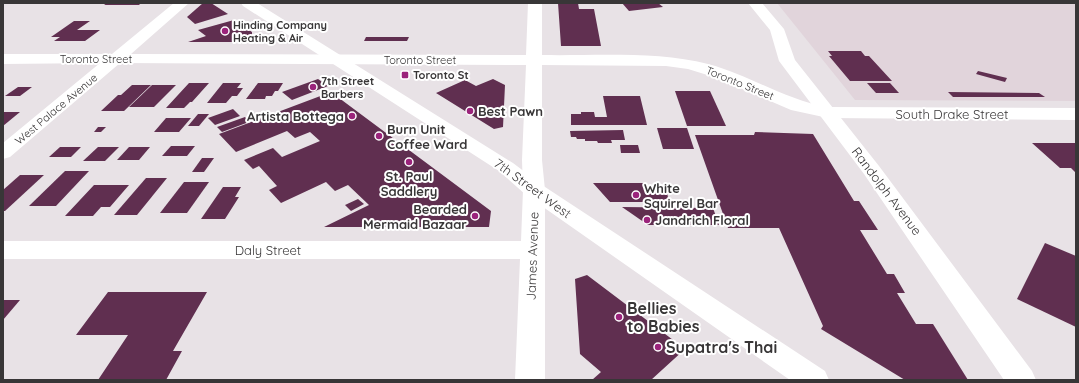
<svg xmlns="http://www.w3.org/2000/svg" width="1079" height="383" font-family="Quicksand,sans-serif">
<style>
.built{fill:#e1d4db}
.building{fill:#602f50}
.lines{fill:none;stroke-linecap:round;stroke-linejoin:round}
.minor{fill:#fff;fill-rule:evenodd}
.tertiary{fill:#fff;fill-rule:evenodd}
.secondary{fill:#fff;fill-rule:evenodd}
.poi-dot{fill:#9b237b;stroke:#fff;stroke-width:1.5}
.labels{text-anchor:middle;stroke-width:4;stroke-linejoin:round;paint-order:stroke}
.far-poi-label{font-size:11px;font-weight:bold;fill:#383637;stroke:#fff;text-anchor:start}
.far-street-label{font-size:11px;fill:#383637;stroke:#fff}
.poi-label{font-size:13px;font-weight:bold;fill:#383637;stroke:#fff;text-anchor:start}
.street-label{font-size:13px;fill:#383637;stroke:#fff}
.near-poi-label{font-size:16px;font-weight:bold;fill:#383637;stroke:#fff;text-anchor:start}
</style>
<rect width="100%" height="100%" fill="#e8e2e6"/>
<path class="built" d="M777 3H1076V101L855 100Z"/>
<g class="building">
<path d="M107 3H141L139 5H104Z"/>
<path d="M203 3H211L228 14 195 24 187 17Z"/>
<path d="M558 3H578L579 9H594L601 46H561Z"/>
<path d="M622 3H658L663 7 629 11Z"/>
<path d="M234 20 252 32V37L247 40 241 42H188L206 36 198 30Z"/>
<path d="M74 21H90L77 30H100L85 41H54L60 37H51Z"/>
<path d="M366 37H409L407 41H364Z"/>
<path d="M828 51H861L865 56H869L892 81H850L829 56H832Z"/>
<path d="M978 71 1007 78 1005 82 976 74Z"/>
<path d="M318 79 328 86 292 100 282 92Z"/>
<path d="M493 79 505 85 503 127 494 129 436 93 465 80 476 86Z"/>
<path d="M189 83H209L192 102H190L184 108H166Z"/>
<path d="M223 83H241L237 88H243L237 96H232L226 103H207Z"/>
<path d="M258 83H283L278 91H275L272 96H266L265 99H246Z"/>
<path d="M867 83H890L899 93H876Z"/>
<path d="M132 85H151L124 111H101L118 95H121Z"/>
<path d="M152 85H176L154 107H129Z"/>
<path d="M18 87H32L20 96H5Z"/>
<path d="M675 91H710L726 126H687Z"/>
<path d="M331 92 491 211 489 227H324L369 205 348 185 335 191 326 182 281 203 269 190 277 186 259 166 253 169 244 160 273 148 282 157 320 141 310 132 295 138 287 131 236 152 219 134Z"/>
<path d="M948 92 1039 93 1045 97H953Z"/>
<path d="M603 96H640L647 125H571V114H581V112H594L595 117H607Z"/>
<path d="M233 109 240 116 215 125 208 118Z"/>
<path d="M3 112H20L3 126Z"/>
<path d="M198 114H209L199 126H188Z"/>
<path d="M245 117 249 122 222 132 217 127Z"/>
<path d="M166 118H191L179 132H154Z"/>
<path d="M98 127H106L101 132H94Z"/>
<path d="M657 128H687L694 149H663Z"/>
<path d="M623 130 625 140H611L612 143H598L597 141H585V139H577L576 137H571L570 131Z"/>
<path d="M755 132 813 134 854 201H859L878 230H860L887 274H894L905 293H897L916 324H933L968 380H905L821 329 823 326 779 228H728L695 135H754Z"/>
<path d="M1032 143H1076V173L1071 168H1060Z"/>
<path d="M620 145H638L640 153H621Z"/>
<path d="M171 146H195L187 156H162Z"/>
<path d="M60 147H81L71 157H49Z"/>
<path d="M98 147H119L105 161H83Z"/>
<path d="M129 147H150L139 160H117Z"/>
<path d="M202 158H214L204 172H192Z"/>
<path d="M65 171H89L56 206H29Z"/>
<path d="M20 175H44L5 211H3V190Z"/>
<path d="M146 178H167L137 215H114Z"/>
<path d="M184 182H209L187 213H160Z"/>
<path d="M593 183H646L647 188H666L669 202H610Z"/>
<path d="M94 185H129L110 207H101L93 216H65Z"/>
<path d="M223 187H241L235 197H239L225 219H201Z"/>
<path d="M358 199 364 204 351 211 345 205Z"/>
<path d="M622 207 713 208 719 225H648Z"/>
<path d="M1045 243 1076 256V327L1017 299Z"/>
<path d="M587 275 685 349 651 380H592L601 372 580 354 575 279Z"/>
<path d="M108 292H207L173 351H182L166 380H98L128 335H76Z"/>
<path d="M3 300H20L3 320Z"/>
</g>
<g class="lines">
<path class="minor" d="M174 3H189L131 54 526 55 528 3H542V55C595 56 657 51 708 64 750 75 785 100 828 107L1076 108V120L828 118 791 110 717 78 688 69 666 66 542 65V160L545 190V380H515L520 259H3V241H521L523 190 522 160 526 65 120 63 10 157 3 159V143L100 63 3 64V54H112Z"/>
<path class="tertiary" d="M748 3H762L784 29 795 60 879 166 1032 371 1036 380H1004L864 174 779 61 770 30Z"/>
<path class="secondary" d="M241 3H257L513 163 542 185 825 371 829 380H790L526 195 499 171 243 6Z"/>
</g>
<g class="poi-dot">
<circle cx="225" cy="31" r="4"/>
<rect x="401" y="71" width="8" height="8" rx="2"/>
<circle cx="313" cy="87" r="4"/>
<circle cx="470" cy="111" r="4"/>
<circle cx="352" cy="116" r="4"/>
<circle cx="379" cy="136" r="4"/>
<circle cx="409" cy="162" r="4"/>
<circle cx="636" cy="195" r="4"/>
<circle cx="475" cy="216" r="4"/>
<circle cx="647" cy="220" r="4"/>
<circle cx="619" cy="317" r="4"/>
<circle cx="658" cy="347" r="4"/>
</g>
<g class="labels">
<g class="far-poi-label">
<text x="233" y="29">Hinding Company<tspan x="233" dy="13">Heating &amp; Air</tspan></text>
<text x="413" y="79">Toronto St</text>
<text x="321" y="85">7th Street<tspan x="321" dy="13">Barbers</tspan></text>
</g>
<g class="far-street-label">
<text x="96" y="63">Toronto Street</text>
<text x="420" y="64">Toronto Street</text>
<text transform="translate(740 83) rotate(22)" y="4">Toronto Street</text>
<text transform="translate(56 109) rotate(-40)" y="4">West Palace Avenue</text>
</g>
<g class="poi-label">
<text x="478" y="116">Best Pawn</text>
<text x="344" y="121" text-anchor="end">Artista Bottega</text>
<text x="387" y="134">Burn Unit<tspan x="387" dy="15">Coffee Ward</tspan></text>
<text x="409" y="181" text-anchor="middle">St. Paul<tspan x="409" dy="15">Saddlery</tspan></text>
<text x="644" y="193">White<tspan x="644" dy="15">Squirrel Bar</tspan></text>
<text x="467" y="214" text-anchor="end">Bearded<tspan x="467" dy="15">Mermaid Bazaar</tspan></text>
<text x="655" y="225">Jandrich Floral</text>
</g>
<g class="street-label">
<text x="952" y="119">South Drake Street</text>
<text transform="translate(533 188) rotate(36)" y="5">7th Street West</text>
<text transform="translate(887 191) rotate(53)" y="5">Randolph Avenue</text>
<text x="268" y="255">Daly Street</text>
<text transform="translate(532 256) rotate(-88)" y="5">James Avenue</text>
</g>
<g class="near-poi-label">
<text x="627" y="314">Bellies<tspan x="627" dy="18">to Babies</tspan></text>
<text x="666" y="353">Supatra's Thai</text>
</g>
</g>
<rect width="1079" height="383" fill="none" stroke="#383637" stroke-width="8"/>
</svg>
